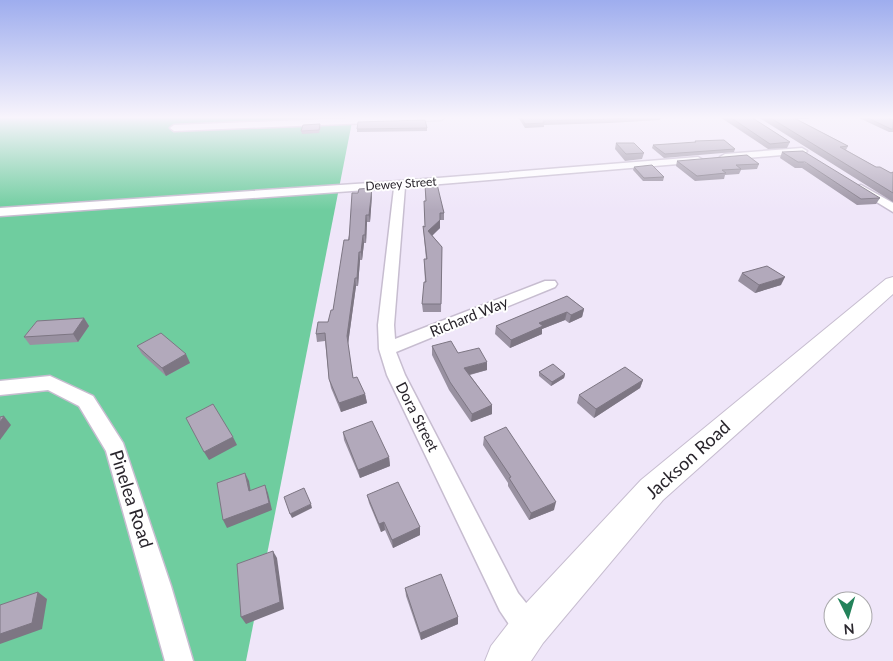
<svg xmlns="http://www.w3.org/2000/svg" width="893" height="661" font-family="Lato,sans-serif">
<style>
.green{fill:#6fcd9f}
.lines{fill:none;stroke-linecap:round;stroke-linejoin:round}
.street-casing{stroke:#c7bdd0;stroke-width:3}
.secondary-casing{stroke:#c7bdd0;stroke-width:2}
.street{fill:#fff;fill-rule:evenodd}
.secondary{fill:#fff;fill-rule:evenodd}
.wall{fill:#9991a1}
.shaded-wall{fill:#7d7683}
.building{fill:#b2a9bb;stroke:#7d7683}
.labels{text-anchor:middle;stroke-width:4;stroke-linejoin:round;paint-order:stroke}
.far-street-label{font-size:12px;fill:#29252c;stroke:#fff}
.street-label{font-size:15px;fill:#29252c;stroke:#fff}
.near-street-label{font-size:18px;fill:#29252c;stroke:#fff}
</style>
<rect width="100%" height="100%" fill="#efe6f9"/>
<path class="green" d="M0 117H353L246 661H0Z"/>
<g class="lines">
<defs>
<g id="street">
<path d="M380 117H445L441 120 174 131 170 128 174 125Z"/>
<path d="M802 148 807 151 805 153 725 160 720 157 725 154Z"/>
<path d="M698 157 703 160 702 162 405 187 394 325 395 339 545 281H555L557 284 555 287 396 352 405 375 518 593 539 619 543 629 539 639 529 643 519 639 500 611 387 375 379 349 378 325 394 188 0 216V208L400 181Z"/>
<path d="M861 185 893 203V212L857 190 856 188 857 186Z"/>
<path d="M50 376 93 396 123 443 171 586 193 661H165L106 451 79 406 48 390 0 395V381Z"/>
</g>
<path id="secondary" d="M893 277V294L663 500 543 643 531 661H485L491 646 515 615 641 480 886 279Z"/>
</defs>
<use href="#street" class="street-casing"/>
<use href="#secondary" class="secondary-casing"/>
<use href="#street" class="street"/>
<use href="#secondary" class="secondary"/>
</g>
<g class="wall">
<path d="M307 117H324L307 118Z"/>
<path d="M518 117H661L660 120 609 123 544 125V127L525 128Z"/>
<path d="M720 117H751L790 142 787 148 768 149Z"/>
<path d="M758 117H809L808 119H797L848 146 846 150 876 167 891 173 893 172V202Z"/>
<path d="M857 117H887L893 120V132H889Z"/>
<path d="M321 127 319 133 302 134 301 131Z"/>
<path d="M427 128V131L357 132V129Z"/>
<path d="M695 141 735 149 734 152 664 158 652 148 653 145 694 143Z"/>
<path d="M616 143 644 153 642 159 625 161 615 149Z"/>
<path d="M782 152 880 198 876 204 857 205 802 168H795L780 158Z"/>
<path d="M677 161 759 164 757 169 741 170 739 174 725 175 724 179 695 181 676 166Z"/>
<path d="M634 167 664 177 663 181H643L633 170Z"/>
<path d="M425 185 444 213V220H440V228L432 235 442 247 441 312H423L422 304 425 282 424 259H426L423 226 425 227 426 201Z"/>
<path d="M372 188V195L370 222H367L366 243H364L362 260H360L358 286H356L348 344 353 378 365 394 367 403 341 412 331 388 329 379 325 341 317 342 316 334 328 322 333 310 358 193Z"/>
<path d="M742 273 781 285 755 293 738 281Z"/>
<path d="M567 296 584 309 582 317 569 323 565 320 542 329V334L510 348 495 334 496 326Z"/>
<path d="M84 318 89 326 78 342 30 345 24 337Z"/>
<path d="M137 346 190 363 166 376 142 354Z"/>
<path d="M432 346 458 353 487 370 470 375 492 405V414L471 422 449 390 432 355Z"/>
<path d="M539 372 565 374 564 378 551 386 539 376Z"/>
<path d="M643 380 640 388 594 418 577 403 579 395Z"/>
<path d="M343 432 389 457 390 466 360 478 344 440Z"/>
<path d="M484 437 554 510 529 520 508 486V483L483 445Z"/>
<path d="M367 495 420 527V535L393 548 385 530 381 532 369 503Z"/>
<path d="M405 588 458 617V624L421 640 406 596Z"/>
</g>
<g class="shaded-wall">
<path d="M372 188V195L370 222 369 215Z"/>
<path d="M366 215 367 222 366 243 365 235Z"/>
<path d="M440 220V228L429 239 428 231Z"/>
<path d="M363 235 364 243 362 260 361 252Z"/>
<path d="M359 252 360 260 358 286 357 278Z"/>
<path d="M785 277 781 285 755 293 759 285Z"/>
<path d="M355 278 356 286 348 344 347 336Z"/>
<path d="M584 309 582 317 569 323 571 315Z"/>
<path d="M567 312 565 320 542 329V334L510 348 511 340 539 323Z"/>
<path d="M84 318 89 326 78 342 73 334Z"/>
<path d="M186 354 190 363 166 376 162 368Z"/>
<path d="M487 362V370L464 376V368Z"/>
<path d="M565 374 564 378 551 386 552 382Z"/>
<path d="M643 380 640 388 594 418 596 409Z"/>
<path d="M365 394 367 403 341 412 339 403Z"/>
<path d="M492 405V414L471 422 472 414Z"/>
<path d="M4 416 11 425 0 440V422Z"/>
<path d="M233 437 237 445 209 460 204 452Z"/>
<path d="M389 457 390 466 360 478 358 470Z"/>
<path d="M245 473 249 481 252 499 249 491Z"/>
<path d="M265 485 268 493 272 510 227 528 223 520Z"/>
<path d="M556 502 554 510 529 520 531 513Z"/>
<path d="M311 504 312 508 292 518 290 514Z"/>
<path d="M384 522 385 530 381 532 379 524Z"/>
<path d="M420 527V535L393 548 392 540Z"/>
<path d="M273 551 277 558 284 609 246 624 241 617Z"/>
<path d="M38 592 47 599 42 629 0 644V634Z"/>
<path d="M458 617V624L421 640 420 633Z"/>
</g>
<g class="building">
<path d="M521 117H650L610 119 543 121 544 123 525 124Z"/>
<path d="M730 117H751L790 142 770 144Z"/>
<path d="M769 117H792L848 146 840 147 876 167H880L891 173 893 172V193Z"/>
<path d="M866 117H887L893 120V129H891Z"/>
<path d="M425 120 427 128 357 129 358 122Z"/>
<path d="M320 124 319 130 301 131 303 125Z"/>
<path d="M724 140 735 149 665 154 653 145 696 142 695 141Z"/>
<path d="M616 143H634L644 153 626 154Z"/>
<path d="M803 151 880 198 861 199 805 162H798L782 152Z"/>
<path d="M747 155 759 164 736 165 741 169 722 170 726 173 697 176 677 161Z"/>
<path d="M652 165 664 177 644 178 634 167Z"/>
<path d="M437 184 444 213H440V220L428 231 442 247 441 304H422L424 282H426L424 259H427L423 226 425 227 424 201H426L425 185Z"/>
<path d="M372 188 369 215H366L365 235H363L361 252H359L357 278H355L347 336 353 378 357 377 365 394 339 403 329 379 325 333 316 334 318 322H328L331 310H333L344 240H349L352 193H358L359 189Z"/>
<path d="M767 266 785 277 759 285 742 273Z"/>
<path d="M567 296 584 309 571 315 567 312 539 323 543 326 511 340 496 326Z"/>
<path d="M84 318 73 334 24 337 37 321Z"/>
<path d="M161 333 186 354 162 368 137 346Z"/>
<path d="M451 341 458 353 479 348 487 362 464 368 492 405 472 414 450 382 432 346Z"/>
<path d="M553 364 565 374 552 382 539 372Z"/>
<path d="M625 367 643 380 596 409 579 395Z"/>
<path d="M213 404 233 437 204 452 186 418Z"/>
<path d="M4 416 0 422V417Z"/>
<path d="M372 421 389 457 358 470 343 432Z"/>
<path d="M506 427 556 502 531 513 509 478 511 477 484 437Z"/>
<path d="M245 473 249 491 265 485 269 503 223 520 217 483Z"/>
<path d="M398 482 420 527 392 540 384 522 379 524 367 495Z"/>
<path d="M304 488 311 504 290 514 284 497Z"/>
<path d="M273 551 280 602 241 617 237 564Z"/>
<path d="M441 574 458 617 420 633 405 588Z"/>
<path d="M38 592 32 623 0 634V605Z"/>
</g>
<linearGradient id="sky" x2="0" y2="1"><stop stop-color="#9eadee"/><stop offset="0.56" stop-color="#f8f4fc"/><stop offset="1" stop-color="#f8f4fc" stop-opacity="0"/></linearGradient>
<rect width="893" height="210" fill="url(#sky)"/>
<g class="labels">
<g class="far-street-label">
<text transform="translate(401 184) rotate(-4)" y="4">Dewey Street</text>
</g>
<g class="street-label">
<text transform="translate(469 317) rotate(-22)" y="5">Richard Way</text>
<text transform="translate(417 417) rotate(63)" y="5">Dora Street</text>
</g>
<g class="near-street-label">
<text transform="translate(688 460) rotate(-42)" y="6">Jackson Road</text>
<text transform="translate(131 499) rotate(72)" y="6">Pinelea Road</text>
</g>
</g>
<g transform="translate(848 616) rotate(175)"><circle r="24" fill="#ffffff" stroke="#a9a8ab"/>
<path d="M0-4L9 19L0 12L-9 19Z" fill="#23825a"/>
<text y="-8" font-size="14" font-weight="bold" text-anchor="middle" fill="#29252c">N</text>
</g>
</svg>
